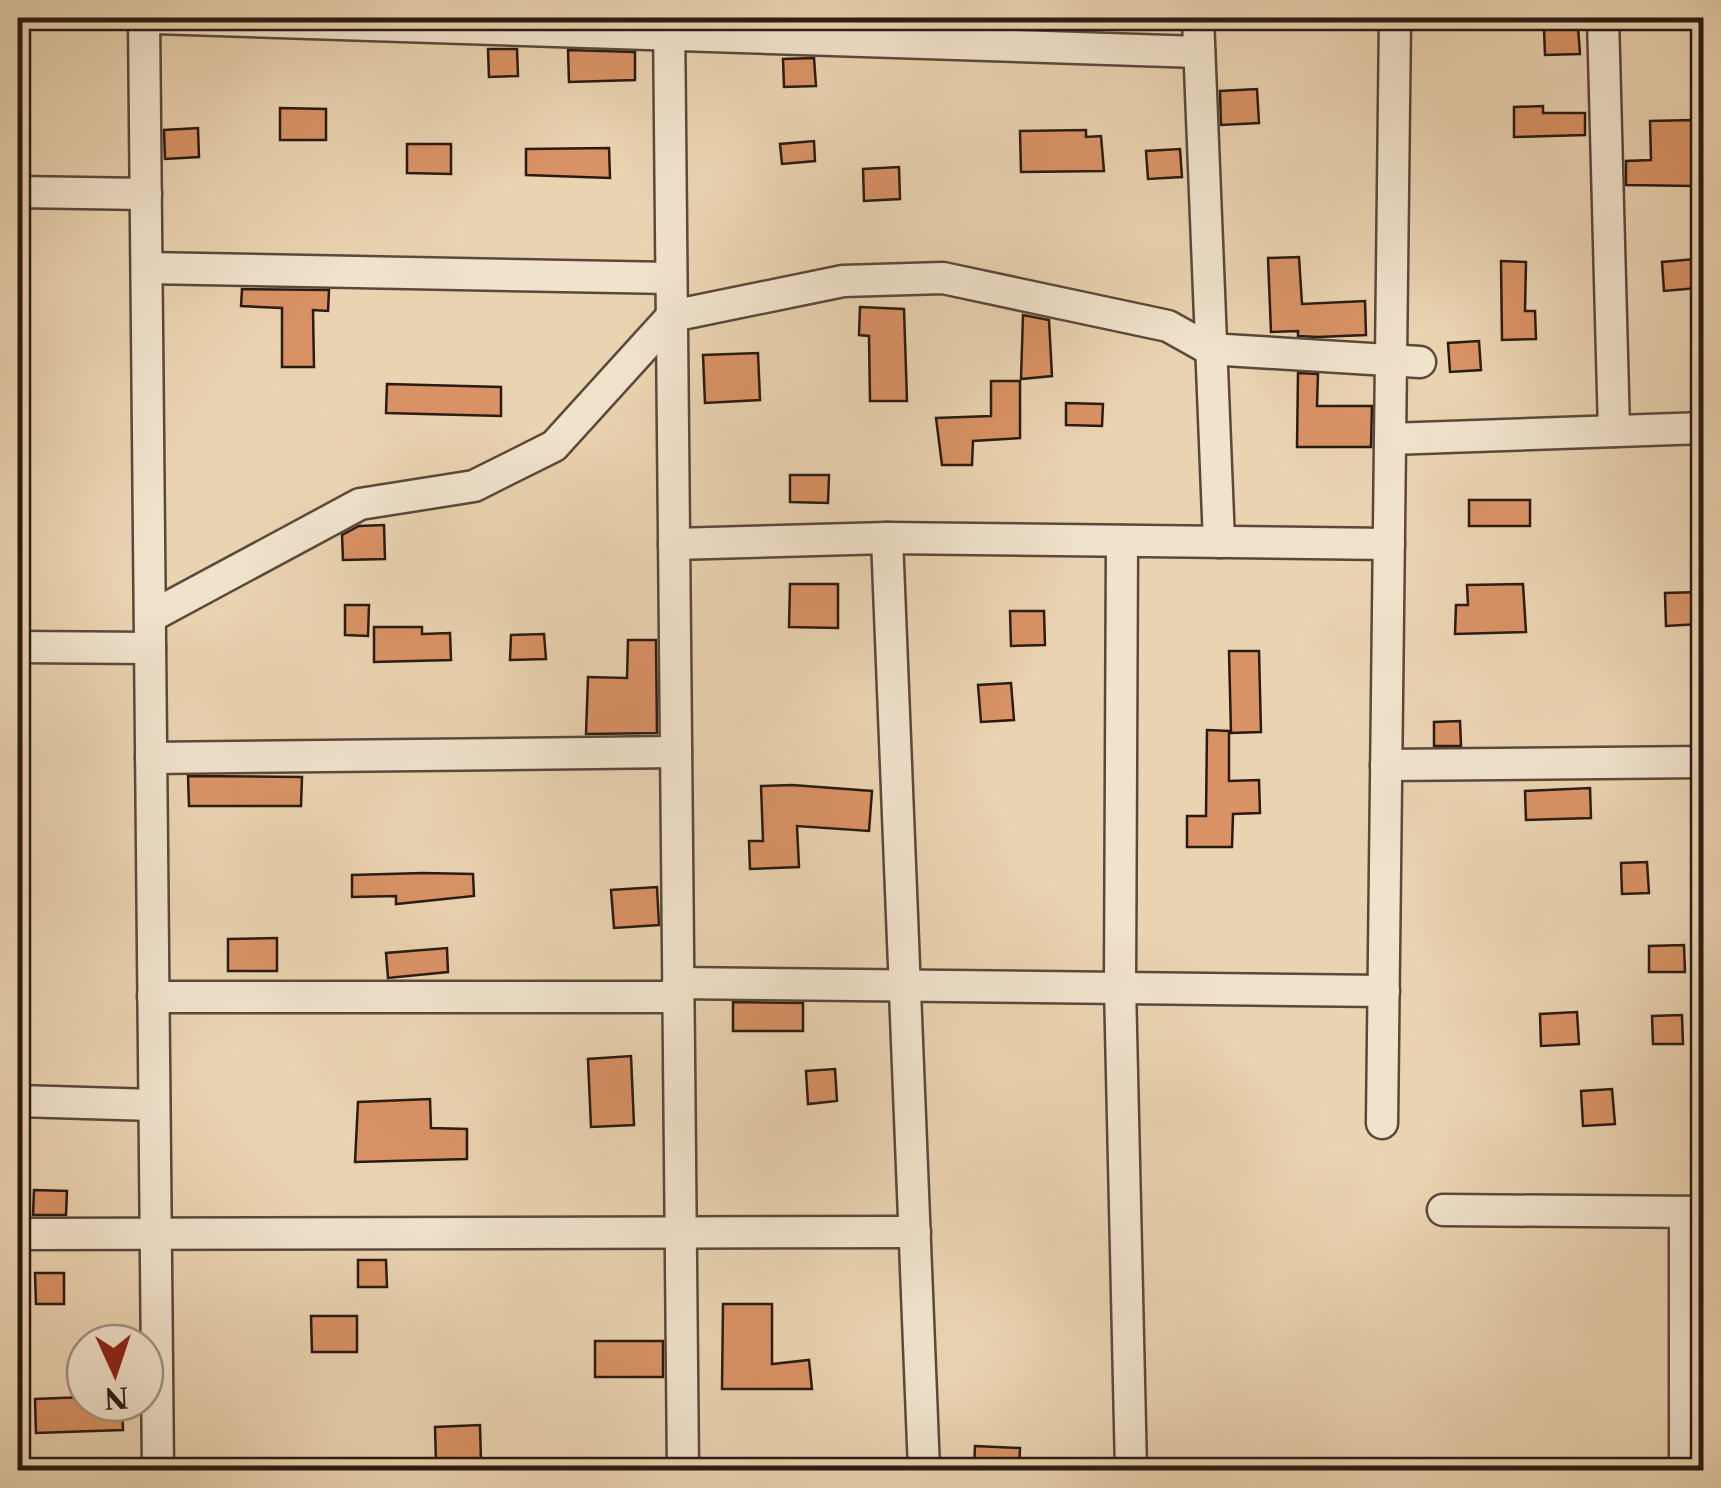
<svg xmlns="http://www.w3.org/2000/svg" width="1721" height="1488" font-family="'Libre Caslon Text',serif">
<style>
.building{fill:#d99265;stroke:#2a1b12;stroke-width:2.5}
.lines{fill:none;stroke-linecap:round;stroke-linejoin:round}
.minor-casing{stroke:#5a493a;stroke-width:35}
.minor{stroke:#f1e2cc;stroke-width:30}
</style>
<rect width="100%" height="100%" fill="#ead3b1"/>
<filter id="stains"><feTurbulence type="fractalNoise" baseFrequency=".002" numOctaves="4"/><feColorMatrix values="0 0 0 0 .2 0 0 0 0 .09 0 0 0 0 .02 0 0 0 .5 -.17"/></filter>
<radialGradient id="worn" r=".72"><stop offset=".6" stop-color="#630" stop-opacity="0"/><stop offset="1" stop-color="#630" stop-opacity=".3"/></radialGradient>
<g class="building">
<path d="M1022 18H1064V29L1021 27Z"/>
<path d="M1578 27 1580 54 1545 55 1544 29Z"/>
<path d="M488 49H517L518 76 489 77Z"/>
<path d="M568 50 635 52V80L569 82Z"/>
<path d="M814 58 816 86 784 87 783 59Z"/>
<path d="M1257 89 1259 123 1221 125 1220 91Z"/>
<path d="M1543 106V113H1585V135L1514 137V107Z"/>
<path d="M280 108 326 109V140H280Z"/>
<path d="M1693 120 1695 186 1626 185V161L1651 160 1650 121Z"/>
<path d="M198 128 199 157 165 159 164 130Z"/>
<path d="M1086 130V137L1101 136 1104 171 1021 172 1020 131Z"/>
<path d="M814 141 815 161 782 164 780 144Z"/>
<path d="M407 144H451V174L407 173Z"/>
<path d="M609 148 610 178 526 175V149Z"/>
<path d="M1180 149 1182 177 1148 179 1146 151Z"/>
<path d="M899 167 900 199 864 201 863 169Z"/>
<path d="M1299 257 1302 304 1365 301 1366 335 1318 337 1298 336V331L1271 332 1268 258Z"/>
<path d="M1695 259 1697 288 1664 291 1662 262Z"/>
<path d="M1501 261 1526 262 1525 311H1535L1536 339 1502 340Z"/>
<path d="M242 289 329 290 328 311 313 310 314 367H282V308L241 306Z"/>
<path d="M860 307 904 309 907 401H870L869 336 859 335Z"/>
<path d="M1023 315 1049 320 1052 376 1021 379Z"/>
<path d="M1479 341 1481 370 1450 372 1448 343Z"/>
<path d="M758 353 760 400 705 403 703 355Z"/>
<path d="M1298 373 1318 374 1317 406H1372L1371 447H1297Z"/>
<path d="M991 381H1020V438L973 441 972 465H942L936 418 991 416Z"/>
<path d="M387 384 501 387V416L386 413Z"/>
<path d="M1066 403 1103 404 1102 426 1066 425Z"/>
<path d="M790 475H829L828 503 790 502Z"/>
<rect x="1469" y="500" width="61" height="26"/>
<path d="M384 525 385 559 343 560 342 535 359 526Z"/>
<path d="M790 584H838V628L789 627Z"/>
<path d="M1523 584 1526 632 1455 634 1456 605H1468L1467 585Z"/>
<path d="M1699 592 1700 624 1666 626 1665 593Z"/>
<path d="M345 605H369L368 636 345 635Z"/>
<path d="M1010 611H1044L1045 645 1011 646Z"/>
<path d="M374 627H422V634L450 633 451 660 374 662Z"/>
<path d="M544 634 546 659 510 660 511 635Z"/>
<path d="M628 640H656L657 733 586 734 588 677 627 678Z"/>
<path d="M1229 651H1259L1261 732 1231 733Z"/>
<path d="M1011 683 1014 720 981 722 978 685Z"/>
<path d="M1460 721 1461 746H1434V722Z"/>
<path d="M1207 730 1229 731V781L1259 780 1260 813 1233 814 1232 847H1187V816H1206Z"/>
<path d="M188 776 302 777 301 806H189Z"/>
<path d="M792 785 872 791 869 831 797 826 799 867 750 869 749 841H763L761 786Z"/>
<path d="M1590 788 1591 818 1526 820 1525 791Z"/>
<path d="M1647 862 1649 893 1622 894 1621 863Z"/>
<path d="M423 873 473 874 474 896 396 904V896L352 897V875Z"/>
<path d="M657 887 659 925 614 928 611 890Z"/>
<path d="M277 938V971H228V939Z"/>
<path d="M1684 945 1685 972H1649V946Z"/>
<path d="M447 948 448 972 388 978 386 953Z"/>
<path d="M733 1002 803 1003V1031H733Z"/>
<path d="M1577 1012 1579 1044 1541 1046 1540 1014Z"/>
<path d="M1682 1015 1683 1044H1653L1652 1016Z"/>
<path d="M631 1056 634 1125 591 1127 588 1059Z"/>
<path d="M835 1069 837 1101 808 1104 806 1071Z"/>
<path d="M1612 1089 1615 1124 1583 1126 1581 1091Z"/>
<path d="M430 1099 431 1128 467 1129V1159L355 1162 358 1102Z"/>
<path d="M34 1190 67 1191 66 1215H33Z"/>
<path d="M358 1260H386L387 1287H358Z"/>
<path d="M35 1273H64V1304H36Z"/>
<path d="M723 1304H772V1364L809 1360 812 1389H722Z"/>
<path d="M311 1316H357V1352H312Z"/>
<rect x="595" y="1341" width="68" height="36"/>
<path d="M85 1397V1403H122L123 1430 36 1433 35 1399Z"/>
<path d="M480 1425 481 1462 436 1463 435 1427Z"/>
<path d="M975 1446 1020 1448 1019 1470H974Z"/>
</g>
<g class="lines">
<defs>
<g id="minor">
<path d="M144 18 158 1470"/>
<path d="M155 18 1199 52"/>
<path d="M669 18 683 1470"/>
<path d="M1198 18 1219 542"/>
<path d="M1603 18 1614 431"/>
<path d="M18 192 146 194"/>
<path d="M147 268 671 278"/>
<path d="M1390 439 1704 428"/>
<path d="M887 538 924 1470"/>
<path d="M1122 541 1120 986 1131 1470"/>
<path d="M674 544 887 538 1389 544"/>
<path d="M150 617 360 504 474 486 554 446 672 316 843 281 943 278 1168 326 1209 349 1420 362"/>
<path d="M18 647 150 648"/>
<path d="M151 758 676 752"/>
<path d="M1386 765 1704 762"/>
<path d="M678 983 1384 991"/>
<path d="M153 997H678"/>
<path d="M18 1101 154 1105"/>
<path d="M1382 1123 1395 18"/>
<path d="M1443 1210 1704 1212"/>
<path d="M1685 1212V1470"/>
<path d="M18 1234 915 1232"/>
</g>
</defs>
<use href="#minor" class="minor-casing"/>
<use href="#minor" class="minor"/>
</g>
<rect width="1721" height="1488" fill="none" stroke="#ead3b1" stroke-width="60"/>
<rect x="20" y="20" width="1681" height="1448" fill="none" stroke="#2a1b12" stroke-width="5"/>
<rect x="30" y="30" width="1661" height="1428" fill="none" stroke="#2a1b12" stroke-width="2.5"/>
<g transform="translate(115 1373) rotate(177)"><circle r="48" fill="#f1e2cc" stroke="#a19282" stroke-width="2.5"/>
<path d="M0-8L18 38L0 25L-18 38Z" fill="#8f2418"/>
<text y="-15" font-size="28" font-weight="bold" text-anchor="middle" fill="#2a1b12">N</text>
</g>
<rect width="100%" height="100%" filter="url(#stains)"/>
<rect width="100%" height="100%" fill="url(#worn)"/>
</svg>
